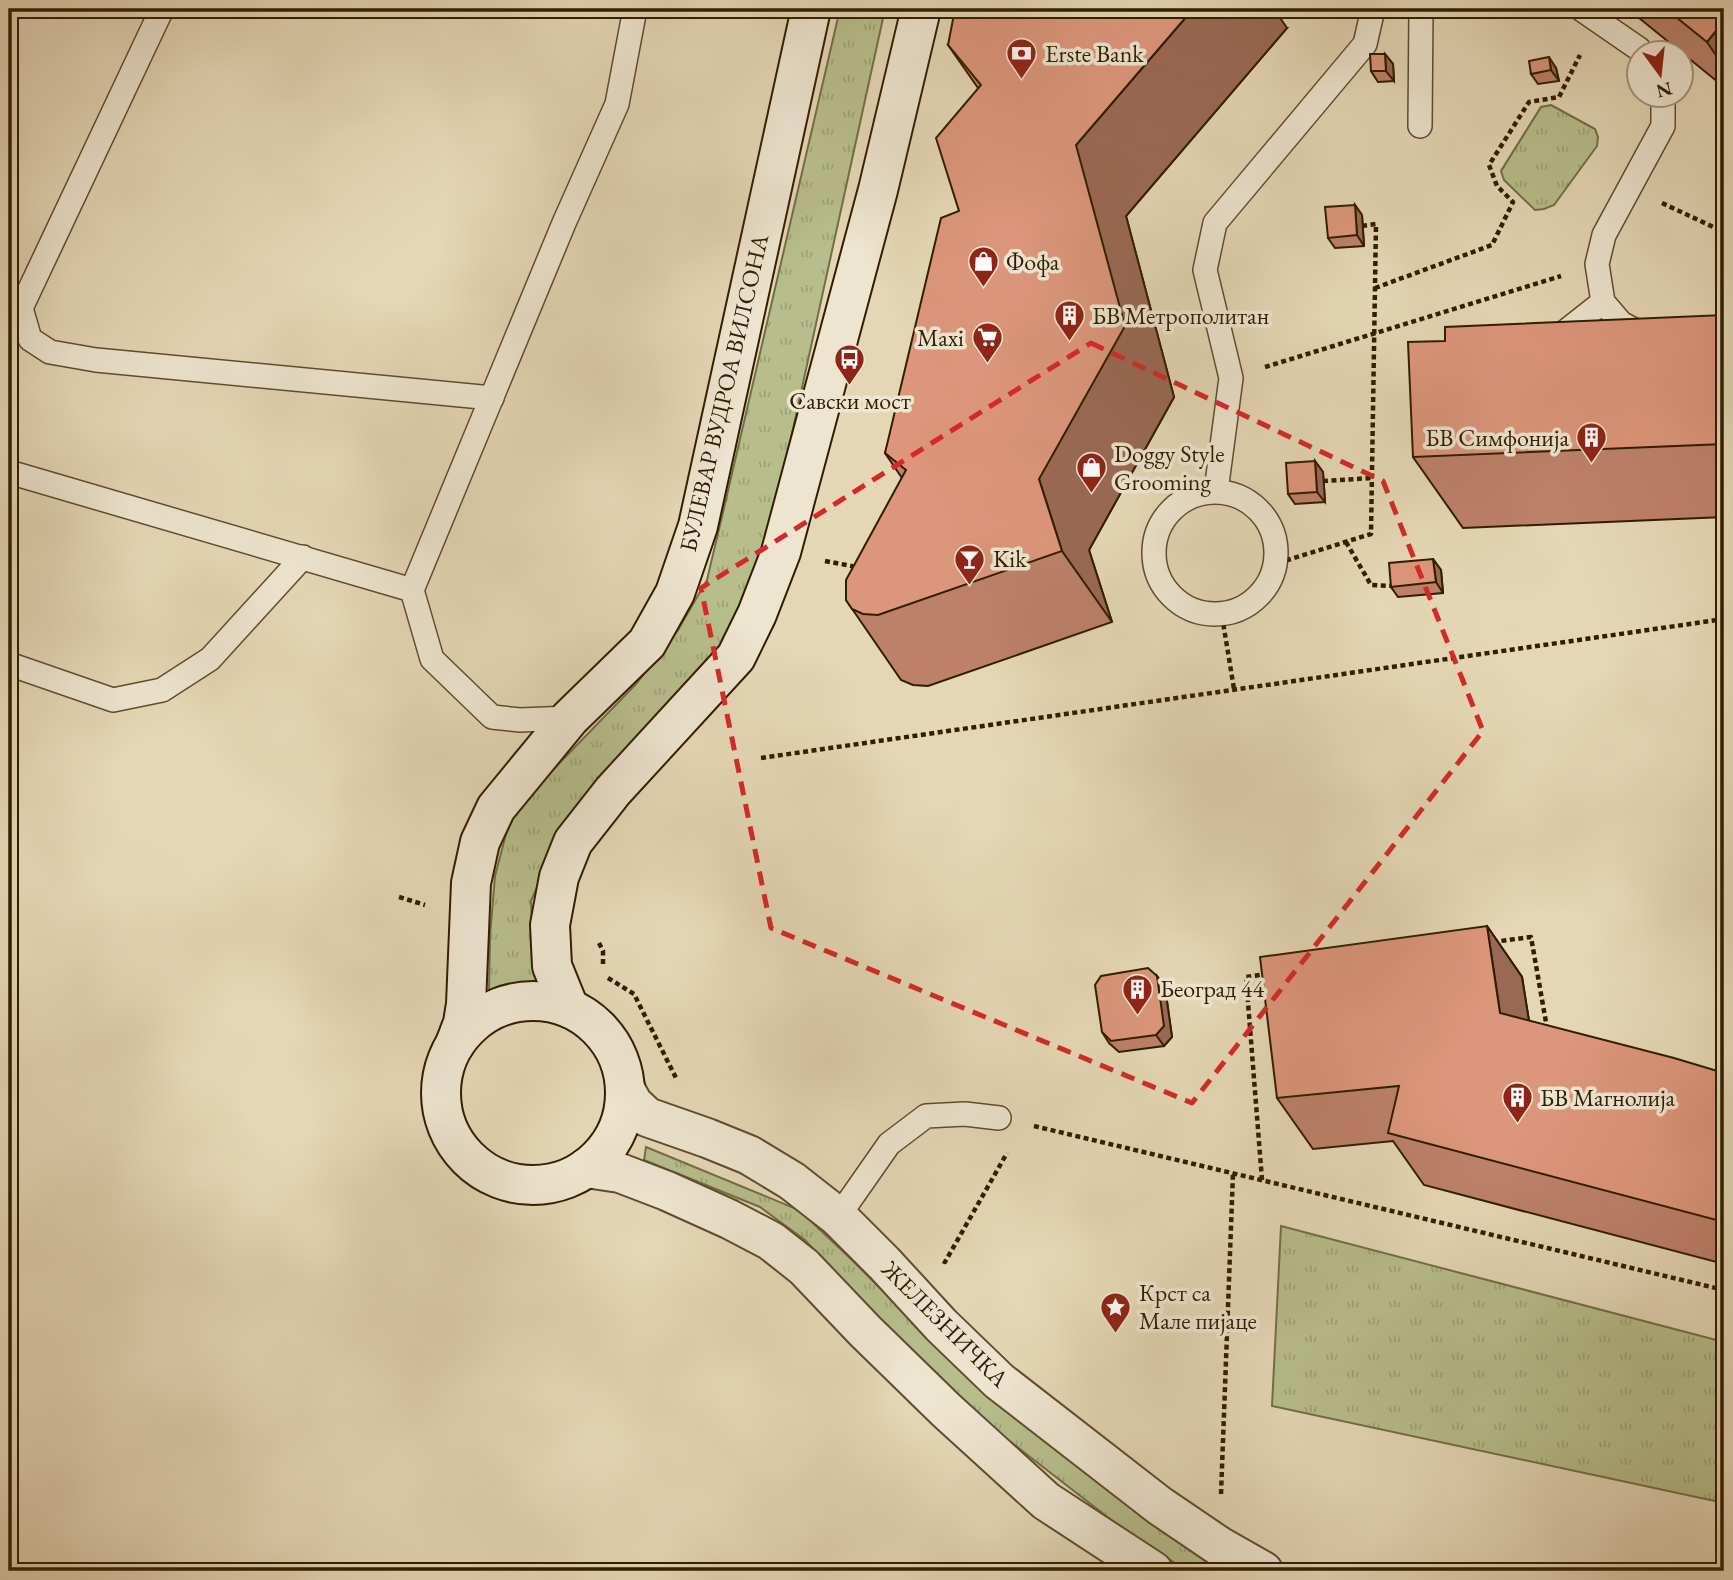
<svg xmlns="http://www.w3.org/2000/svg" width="1733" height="1580" font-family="'EB Garamond',serif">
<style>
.grass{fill:url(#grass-tufts);stroke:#746e46;stroke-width:2}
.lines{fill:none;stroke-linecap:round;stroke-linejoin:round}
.service-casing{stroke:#5f4c2e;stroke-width:26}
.minor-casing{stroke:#5f4c2e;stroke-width:42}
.secondary-casing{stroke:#321d00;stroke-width:42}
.path{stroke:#321d00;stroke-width:4.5;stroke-dasharray:5 3.5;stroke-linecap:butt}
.service{stroke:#eee5d0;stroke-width:23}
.minor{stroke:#eee5d0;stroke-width:38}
.secondary{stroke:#eee5d0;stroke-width:38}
.wall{fill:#bd816a;stroke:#321d00;stroke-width:2}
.shaded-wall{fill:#9a6956;stroke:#321d00;stroke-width:2}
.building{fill:#dc967b;stroke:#321d00;stroke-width:2}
.marked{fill:none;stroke:#d62828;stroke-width:5;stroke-dasharray:14 9;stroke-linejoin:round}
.labels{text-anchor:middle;stroke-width:7;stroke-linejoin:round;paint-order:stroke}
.poi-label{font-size:24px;fill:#321d00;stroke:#eee5d0;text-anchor:start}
.street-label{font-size:24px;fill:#321d00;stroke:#eee5d0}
</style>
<defs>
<pattern id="grass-tufts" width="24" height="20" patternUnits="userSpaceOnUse" patternTransform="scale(1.75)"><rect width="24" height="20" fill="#b7be8c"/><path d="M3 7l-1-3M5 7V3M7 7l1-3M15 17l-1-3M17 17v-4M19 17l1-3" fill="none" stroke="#9ea377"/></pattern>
</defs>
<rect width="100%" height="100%" fill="#e5d7b6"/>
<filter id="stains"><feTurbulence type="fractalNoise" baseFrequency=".00286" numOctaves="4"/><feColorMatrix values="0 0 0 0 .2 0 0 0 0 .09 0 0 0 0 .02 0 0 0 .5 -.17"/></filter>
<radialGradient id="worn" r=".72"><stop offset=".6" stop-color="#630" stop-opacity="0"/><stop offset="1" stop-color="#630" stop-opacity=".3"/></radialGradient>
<g class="grass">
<path d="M840 9H885L773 520 737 628 544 871 531 901 533 946 543 991H489L490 936 495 876 506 834 518 806 636 684 678 630 707 580 724 508Z"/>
<path d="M1551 105 1595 129 1598 137 1597 146 1554 205 1544 209 1535 210 1504 180 1501 171 1541 107Z"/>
<path d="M646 1147 799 1210 850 1258 911 1319 1237 1571H1187L1119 1526 985 1422 912 1354 805 1240 760 1207 644 1160Z"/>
<path d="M1281 1226 1724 1342V1503L1272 1406Z"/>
</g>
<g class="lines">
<defs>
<g id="service">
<path d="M162 9 21 308 30 339 50 352 96 360 492 398"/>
<path d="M1581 9 1639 49 1641 52"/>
<path d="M1420 126 1421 9"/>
<path d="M1643 335 1621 323 1603 302 1597 264 1604 235 1663 126V94"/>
<path d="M1556 339 1603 302"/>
<path d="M9 472 412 590 432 659 492 717 520 720 570 718"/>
<path d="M1216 491 1231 378 1205 270 1215 223 1365 44 1373 9"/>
<circle cx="1215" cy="553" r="61"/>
<path d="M412 590 564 223 617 104 635 9"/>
<path d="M9 664 113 700 162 690 210 659 303 557"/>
<path d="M838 1217 889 1144 926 1116 965 1114 999 1118"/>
</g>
<g id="minor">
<path d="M625 1089 633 1104 647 1117 707 1138 749 1155 792 1181 838 1217 884 1263 941 1325 999 1381 1160 1506 1219 1546 1263 1571"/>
<path d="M586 1168 620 1173 667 1191 729 1219 771 1241 804 1267 865 1331 946 1410 1046 1501 1153 1571"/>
</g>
<g id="secondary">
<circle cx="533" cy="1093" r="92"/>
<path d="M569 1008 552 966 550 925 559 877 573 842 613 791 736 657 757 614 781 552 878 190 921 9"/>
<path d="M455 1044 463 1023 466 1004 471 883 480 842 496 808 570 718 647 643 675 593 698 526 811 9"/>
</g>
</defs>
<use href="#service" class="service-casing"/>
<use href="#minor" class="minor-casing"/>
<use href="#secondary" class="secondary-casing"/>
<g class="path">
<path d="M1662 203 1724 232"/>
<path d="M1375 288 1492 245 1513 202 1497 186 1489 165 1529 102 1559 97 1580 55"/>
<path d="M1265 367 1561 276"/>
<path d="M1323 481 1372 478"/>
<path d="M1346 542 1371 585 1394 586"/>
<path d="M825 561 857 567"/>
<path d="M1278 563 1371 534 1376 224 1362 226"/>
<path d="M1222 616 1234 689"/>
<path d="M761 758 1724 619"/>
<path d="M399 897 425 905"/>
<path d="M1493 942 1531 937 1547 1028"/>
<path d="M599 943 603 951V965"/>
<path d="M608 978 634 994 676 1078"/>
<path d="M1034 1126 1724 1290"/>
<path d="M1262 1180 1246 977 1266 974"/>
<path d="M943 1261 945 1262 1007 1153"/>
<path d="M1221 1494 1233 1173"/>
</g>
<use href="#service" class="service"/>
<use href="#minor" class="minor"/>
<use href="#secondary" class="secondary"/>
</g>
<g class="wall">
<path d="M1628 9H1724V87Z"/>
<path d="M1287 28 1126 216 1174 397 1089 550 1112 622 928 686 913 685 901 680 846 600 902 478 885 453 959 211 978 88 948 45Z"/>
<path d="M1385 54 1393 64 1394 81 1378 82 1371 71Z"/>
<path d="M1556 68 1559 81 1538 84 1531 74Z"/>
<path d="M1355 205 1362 215 1364 246 1335 248 1328 238Z"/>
<path d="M1724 315V517L1463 528 1413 457 1445 341Z"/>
<path d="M1315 461 1323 472 1325 502 1295 504 1288 494Z"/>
<path d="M1433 559 1441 570 1443 593 1398 597 1391 587Z"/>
<path d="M1487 926 1522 977 1529 1021 1724 1073V1264L1424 1185 1393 1141 1313 1149 1277 1098Z"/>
<path d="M1157 976 1165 987 1172 1037 1164 1046 1119 1052 1109 1043 1102 1032Z"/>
</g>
<g class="shaded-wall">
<path d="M1193 9H1274L1287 28 1126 216 1174 397 1089 550 1112 622 1062 551 1039 479 1076 145Z"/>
<path d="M1724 21V67L1707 42Z"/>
<path d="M1385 54 1393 64 1394 81 1386 71Z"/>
<path d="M1549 57 1556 68 1559 81 1551 70Z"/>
<path d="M1355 205 1362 215 1364 246 1357 235Z"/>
<path d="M1315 461 1323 472 1325 502 1317 492Z"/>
<path d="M1433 559 1441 570 1443 593 1436 582Z"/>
<path d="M1487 926 1522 977 1536 1065 1500 1013Z"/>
<path d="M1157 976 1165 987 1172 1037 1164 1046 1156 1035Z"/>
</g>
<g class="building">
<path d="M955 9H1193L1076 145 1125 326 1039 479 1062 551 878 615 863 614 852 609 846 600V580L906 470 885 453 941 218 959 211 936 138 981 85 948 45Z"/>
<path d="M1666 9H1724V21L1707 42Z"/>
<path d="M1370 54H1385L1386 71H1371Z"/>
<path d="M1549 57 1551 70 1531 74 1529 61Z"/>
<path d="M1355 205 1357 235 1328 238 1325 207Z"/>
<path d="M1724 315V444L1413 457 1408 342 1445 341V327Z"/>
<path d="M1315 461 1317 492 1288 494 1286 463Z"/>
<path d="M1433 559 1436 582 1391 587 1389 563Z"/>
<path d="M1487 926 1500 1013 1674 1058 1724 1073V1222L1388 1133 1399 1086 1277 1098 1260 957Z"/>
<path d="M1148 968 1157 976 1164 1026 1156 1035 1111 1041 1102 1032 1095 985 1101 976Z"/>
</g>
<path class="marked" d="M1091 343 1383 481 1483 731 1192 1103 771 928 701 588Z"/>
<defs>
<symbol id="bank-pin" viewBox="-11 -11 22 30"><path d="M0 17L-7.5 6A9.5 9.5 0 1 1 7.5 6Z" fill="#8f2418" stroke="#eee5d0"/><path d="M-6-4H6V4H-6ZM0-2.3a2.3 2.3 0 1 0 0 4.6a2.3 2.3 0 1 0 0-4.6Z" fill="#fff"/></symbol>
<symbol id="shop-pin" viewBox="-11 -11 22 30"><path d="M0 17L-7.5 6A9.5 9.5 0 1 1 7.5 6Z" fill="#8f2418" stroke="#eee5d0"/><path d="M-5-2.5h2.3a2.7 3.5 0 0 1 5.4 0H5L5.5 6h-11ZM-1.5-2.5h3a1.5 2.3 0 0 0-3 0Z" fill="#fff"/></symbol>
<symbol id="building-pin" viewBox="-11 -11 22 30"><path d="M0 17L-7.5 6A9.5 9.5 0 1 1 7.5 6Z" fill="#8f2418" stroke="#eee5d0"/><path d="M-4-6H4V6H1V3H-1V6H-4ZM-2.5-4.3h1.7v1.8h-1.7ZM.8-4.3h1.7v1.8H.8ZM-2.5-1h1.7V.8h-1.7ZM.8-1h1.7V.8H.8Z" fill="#fff"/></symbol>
<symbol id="supermarket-pin" viewBox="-11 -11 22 30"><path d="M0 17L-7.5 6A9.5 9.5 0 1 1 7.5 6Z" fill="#8f2418" stroke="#eee5d0"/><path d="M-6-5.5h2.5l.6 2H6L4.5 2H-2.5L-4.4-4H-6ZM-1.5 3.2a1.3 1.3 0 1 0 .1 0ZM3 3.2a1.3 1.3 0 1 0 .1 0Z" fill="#fff"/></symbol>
<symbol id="bus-pin" viewBox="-11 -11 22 30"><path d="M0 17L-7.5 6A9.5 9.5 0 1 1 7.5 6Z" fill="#8f2418" stroke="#eee5d0"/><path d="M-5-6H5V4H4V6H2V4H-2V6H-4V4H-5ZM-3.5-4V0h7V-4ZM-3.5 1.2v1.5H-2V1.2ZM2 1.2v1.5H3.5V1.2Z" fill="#fff"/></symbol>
<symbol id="bar-pin" viewBox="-11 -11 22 30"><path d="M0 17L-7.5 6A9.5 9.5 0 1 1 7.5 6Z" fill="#8f2418" stroke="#eee5d0"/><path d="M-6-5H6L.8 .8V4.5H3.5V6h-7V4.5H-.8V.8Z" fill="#fff"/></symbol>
<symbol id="sight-pin" viewBox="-11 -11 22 30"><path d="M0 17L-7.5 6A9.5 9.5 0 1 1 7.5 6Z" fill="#8f2418" stroke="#eee5d0"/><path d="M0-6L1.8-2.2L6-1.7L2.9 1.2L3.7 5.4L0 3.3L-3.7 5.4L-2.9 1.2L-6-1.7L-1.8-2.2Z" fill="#fff"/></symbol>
</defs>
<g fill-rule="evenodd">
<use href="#bank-pin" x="1004" y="36" width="35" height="47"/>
<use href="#shop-pin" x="966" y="244" width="35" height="47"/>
<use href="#building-pin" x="1052" y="298" width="35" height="47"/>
<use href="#supermarket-pin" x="970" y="320" width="35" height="47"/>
<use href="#bus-pin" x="832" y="342" width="35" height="47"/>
<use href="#building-pin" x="1574" y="420" width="35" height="47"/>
<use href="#shop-pin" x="1074" y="450" width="35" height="47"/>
<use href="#bar-pin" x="952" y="542" width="35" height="47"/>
<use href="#building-pin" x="1120" y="972" width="35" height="47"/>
<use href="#building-pin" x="1500" y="1080" width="35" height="47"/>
<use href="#sight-pin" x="1098" y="1290" width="35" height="47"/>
</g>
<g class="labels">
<g class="poi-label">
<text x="1045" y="62">Erste Bank</text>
<text x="1006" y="270">Фофа</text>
<text x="1092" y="324">БВ Метрополитан</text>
<text x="964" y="346" text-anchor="end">Maxi</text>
<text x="850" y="409" text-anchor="middle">Савски мост</text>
<text x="1569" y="446" text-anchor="end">БВ Симфонија</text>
<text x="1114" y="462">Doggy Style<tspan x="1114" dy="28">Grooming</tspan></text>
<text x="993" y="567">Kik</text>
<text x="1160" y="997">Београд 44</text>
<text x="1540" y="1106">БВ Магнолија</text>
<text x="1139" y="1301">Крст са<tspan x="1139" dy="28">Мале пијаце</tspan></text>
</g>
<g class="street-label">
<text transform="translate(724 393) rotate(-77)" y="8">БУЛЕВАР ВУДРОА ВИЛСОНА</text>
<text transform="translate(945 1324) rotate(45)" y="8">ЖЕЛЕЗНИЧКА</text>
</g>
</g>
<rect width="1733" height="1580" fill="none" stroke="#e5d7b6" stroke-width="35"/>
<rect x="10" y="10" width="1712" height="1559" fill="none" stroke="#321d00" stroke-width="3.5"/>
<rect x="18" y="18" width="1698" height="1545" fill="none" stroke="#321d00" stroke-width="2"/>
<g transform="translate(1660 74) rotate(165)"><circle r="33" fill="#eee5d0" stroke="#a3957d" stroke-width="2"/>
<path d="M0-5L12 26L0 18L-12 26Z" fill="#8f2418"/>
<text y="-10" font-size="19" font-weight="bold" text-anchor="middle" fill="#321d00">N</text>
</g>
<rect width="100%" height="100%" filter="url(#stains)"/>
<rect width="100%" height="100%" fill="url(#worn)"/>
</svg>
